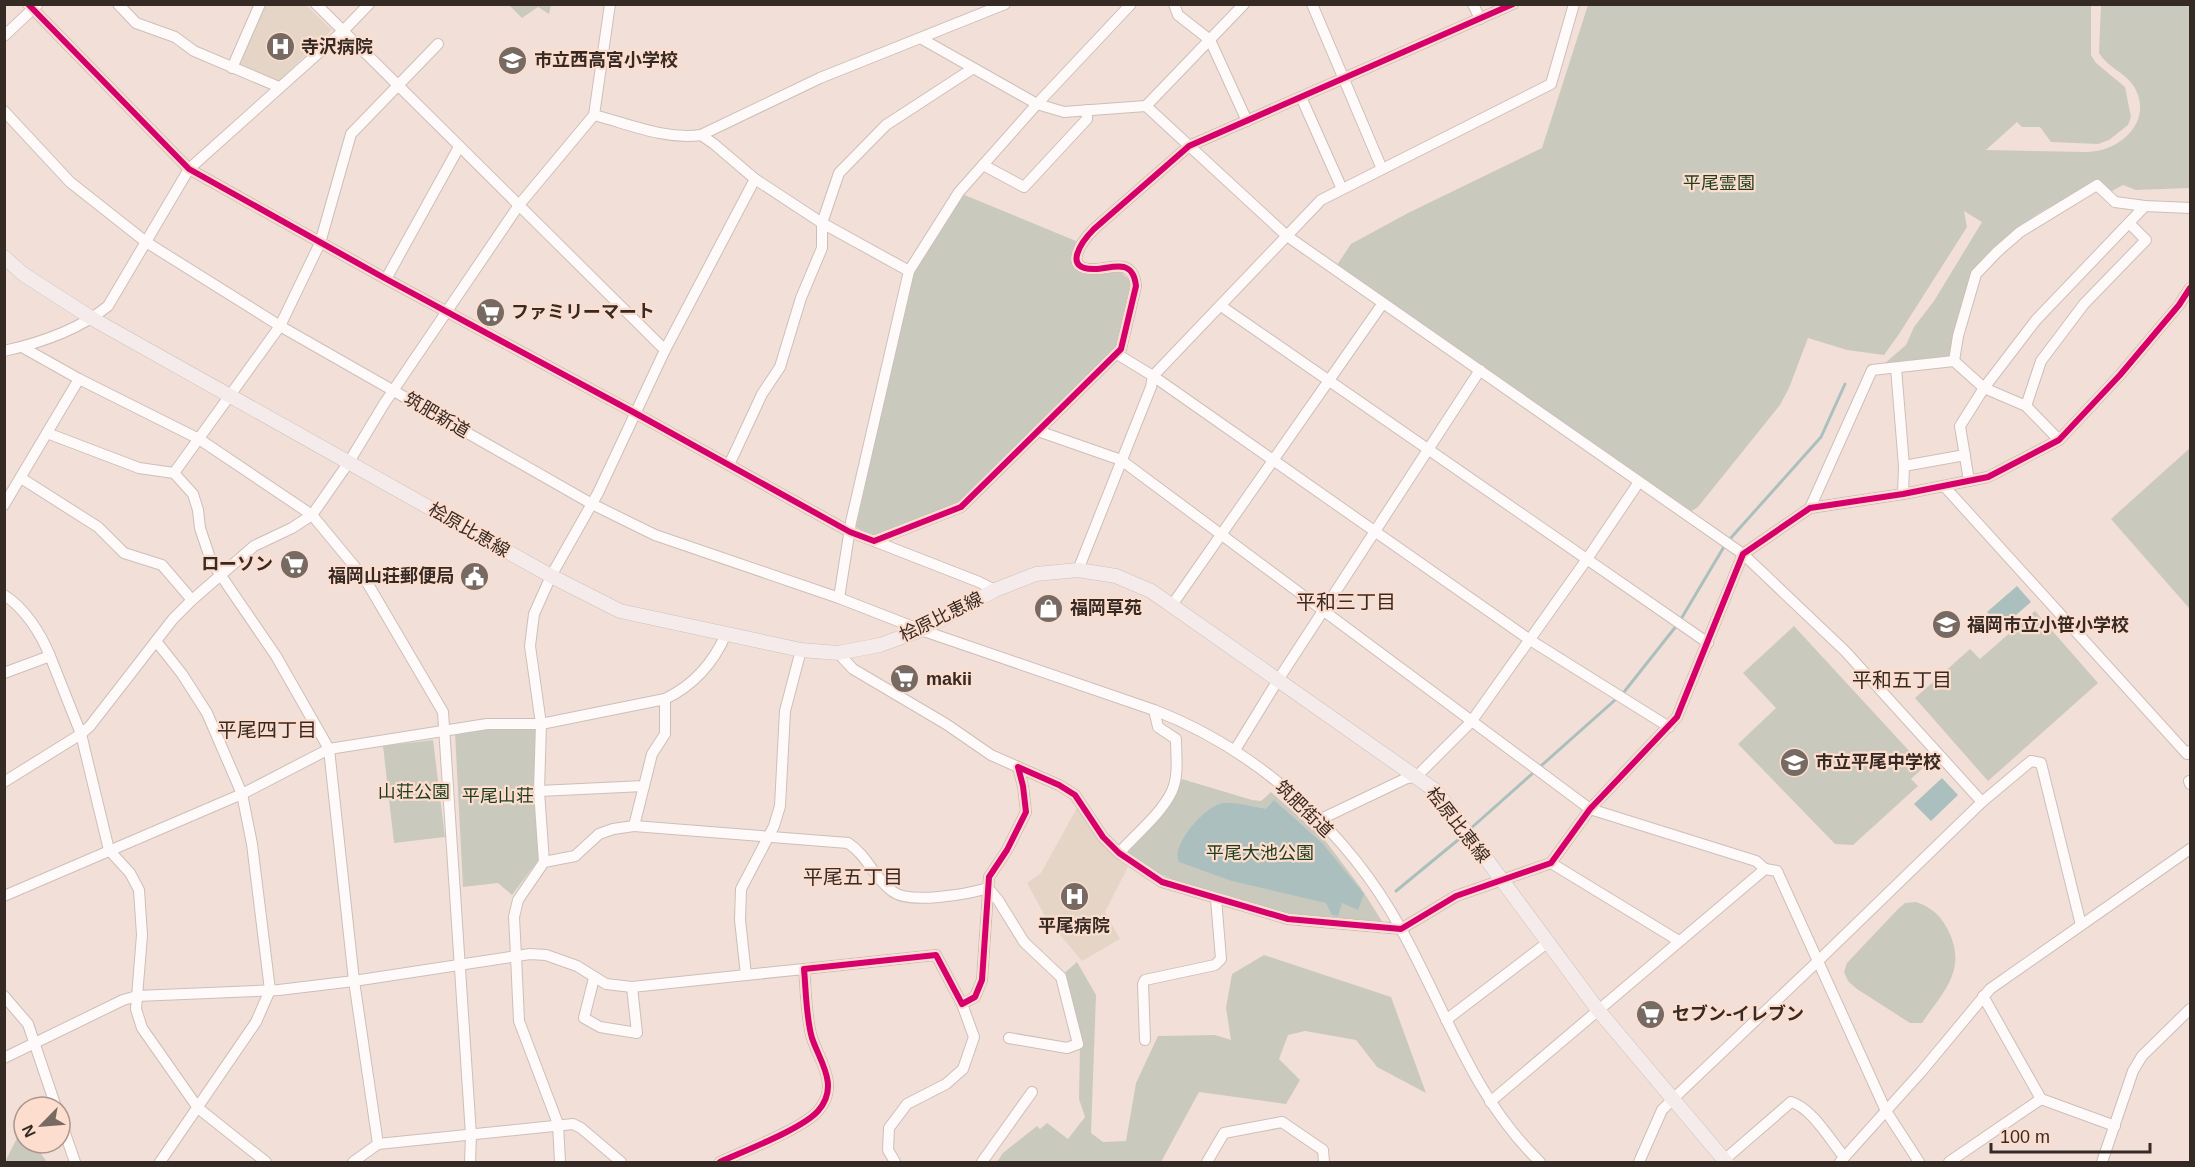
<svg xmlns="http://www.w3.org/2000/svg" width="2195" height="1167" font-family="Arial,'Noto Sans JP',sans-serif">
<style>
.medical{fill:#e4d5c7}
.green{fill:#cac9be}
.water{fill:#abc0be}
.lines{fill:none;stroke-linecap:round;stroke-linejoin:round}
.stream{stroke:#abc0be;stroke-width:3}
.minor-casing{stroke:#ccbfb9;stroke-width:12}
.major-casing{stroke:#cac1bd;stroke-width:15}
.minor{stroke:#fdfaf9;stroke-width:10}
.major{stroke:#f5ebeb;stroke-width:14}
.cycleway-casing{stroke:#fcddce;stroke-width:10}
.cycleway{stroke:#d6006c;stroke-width:6}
.labels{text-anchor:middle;stroke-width:4.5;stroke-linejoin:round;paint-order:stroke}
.poi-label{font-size:18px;font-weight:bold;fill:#352a24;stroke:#fcddce;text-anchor:start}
.park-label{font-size:18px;fill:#1b3d1b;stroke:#fcddce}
.street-label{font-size:18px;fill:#352a24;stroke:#fcddce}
.neighbourhood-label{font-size:20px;fill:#352a24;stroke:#fcddce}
</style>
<rect width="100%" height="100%" fill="#f2e0d8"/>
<g class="medical">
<path d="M264 5H306L332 30 279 81 239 64Z"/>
<path d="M1078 806 1099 840 1128 867 1105 912 1120 939 1082 961 1046 918 1027 883 1041 873Z"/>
</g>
<g class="green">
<path d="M509 5H551L549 14 538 7 522 18Z"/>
<path d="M1588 5H2091V55L2096 63 2125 87 2131 117 2128 125 2109 140 2098 144 2051 142 2040 127H2022L2017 122 1986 150 2088 152C2122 151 2155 119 2133 85 2124 72 2107 67 2099 53L2101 5H2190V188L2136 190 2123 185 2110 192 2099 181 2039 213 2013 231 1970 274 1952 355 1947 359 1884 364 1906 345 1914 327 1934 301 1982 222 1964 211 1967 227 1899 334 1884 355 1847 350 1808 338 1789 388 1780 405 1698 507 1690 512 1337 265 1351 244 1408 213 1542 148Z"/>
<path d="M962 194 1076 241 1072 260 1083 274 1120 271 1131 281 1115 350 958 503 877 535 871 536 856 527 911 276Z"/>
<path d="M2190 448V607L2189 608 2111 519Z"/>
<path d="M2035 611 2098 683 1988 781 1915 698 1970 649 1980 659Z"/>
<path d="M1794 626 1924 767 1911 779 1918 786 1853 845 1835 844 1738 744 1776 708 1743 673Z"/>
<path d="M482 726 535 727 539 859 512 895 498 883 463 887 455 733Z"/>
<path d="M433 740 445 837 394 843 383 746Z"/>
<path d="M1182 779 1252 800 1261 801 1271 792 1324 839 1361 888 1383 923 1285 914 1199 890 1148 869 1124 853 1167 809Z"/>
<path d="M1916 902C1933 908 1941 916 1949 932 1967 971 1943 992 1922 1023H1910L1857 989 1848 981 1844 972 1847 963 1898 909 1905 903Z"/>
<path d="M1264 955 1391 997 1426 1093 1377 1067 1356 1040 1305 1031 1288 1035 1279 1059 1300 1080 1286 1104 1199 1092 1161 1162H997L1003 1153 1037 1126 1040 1129 1047 1123 1068 1139 1085 1117 1079 1099 1080 1044 1061 976 1077 962 1096 995 1091 1133 1103 1142 1126 1141 1136 1083 1158 1036 1215 1035 1231 1040 1226 1008 1232 974Z"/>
<path d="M22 1128 24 1132V1143H33L47 1162H5Z"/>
</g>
<g class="water">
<path d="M2017 586 2031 602 2001 628 1987 612Z"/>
<path d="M1942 778 1958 795 1931 821 1914 804Z"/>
<path d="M1274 800 1322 843 1364 894 1358 910 1342 903 1338 916 1332 915 1326 903 1232 881 1179 862C1170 845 1206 805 1223 803 1237 802 1252 807 1266 809Z"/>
</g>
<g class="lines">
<g class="stream">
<path d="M1729 540 1821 437 1845 384"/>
<path d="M1681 619 1725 545"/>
<path d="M1469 830 1624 692 1677 625"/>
<path d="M1396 891 1464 835"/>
</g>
<defs>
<g id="minor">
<path d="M28 4 189 169 386 279 635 413 850 532 874 541 961 507 1121 349 1136 286C1135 278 1133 270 1124 267 1115 265 1104 269 1095 269 1061 270 1082 241 1094 229L1189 146 1513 4"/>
<path d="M118 4 136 23 175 37 194 51 279 87"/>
<path d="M316 4 665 350"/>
<path d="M1174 4 1178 15 1210 40 1247 121"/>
<path d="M1312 4 1382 169"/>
<path d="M1473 4 1480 19"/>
<path d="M4 36 37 5"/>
<path d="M922 39 1037 104 1064 112 1146 106 1287 236 1743 554 1845 651 1982 802 1817 962 1674 1098 1662 1110 1639 1162"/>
<path d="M232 68 260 4"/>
<path d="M1301 97 1342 189"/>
<path d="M1146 106 1244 4"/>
<path d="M4 111 70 182 146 242 280 326 592 504 655 535 839 598 921 630 1154 710C1258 750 1348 832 1401 929 1445 1008 1473 1098 1540 1162"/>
<path d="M594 115C629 124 665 140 701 135L820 78 1005 4"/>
<path d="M701 135 714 144 755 179 822 223V248L801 298 780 367 762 394 729 465"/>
<path d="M983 165 1024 187 1087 119V110"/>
<path d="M909 271 822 223 839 173 886 125 972 69"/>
<path d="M386 279 459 147"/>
<path d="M1221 306 1708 643"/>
<path d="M22 347 79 379 199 439 312 515 365 579 443 712 471 1135 470 1162"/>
<path d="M4 351C40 343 80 329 108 306L189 169 343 31 369 4"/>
<path d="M1117 354 1153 376 1530 640 1669 727"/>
<path d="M1954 361 1984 388 2026 406 2059 440"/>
<path d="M1896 368 1904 466 1903 494"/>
<path d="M2026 406 2041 361 2084 304 2146 240 2129 223"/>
<path d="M1038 431 1121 460 1590 809 1756 861 1765 869"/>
<path d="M47 433 139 468 174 473 193 494 198 510 200 528 211 561 276 656 329 749 354 981 378 1144 353 1162"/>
<path d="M1904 466 1965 455"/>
<path d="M174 473 280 326 320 243 351 134 438 44"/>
<path d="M21 478 98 527 124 553 162 565 192 600"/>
<path d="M1969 481 1960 426 1984 388 2036 320 2145 206"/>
<path d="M1944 486 2187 754 2190 751"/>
<path d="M4 505 79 379"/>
<path d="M1810 508 1872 370 1954 361 1958 336 1976 274 1997 252 2020 232 2097 185 2115 202 2145 206 2190 208"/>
<path d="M874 541 979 582 995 590"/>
<path d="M1078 570 1151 387 1153 376 1321 200 1551 84 1574 4"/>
<path d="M4 595C25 608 41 634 50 656"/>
<path d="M839 598 851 522 909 271 959 192 1037 104 1131 4"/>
<path d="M1172 605 1383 303"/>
<path d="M156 641 182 674 207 713 242 794 252 844 270 990 256 1022 160 1162"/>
<path d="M801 650 785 711 780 806 774 826 741 889 740 920 746 975 804 969"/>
<path d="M838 653 853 669 946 724 991 755 1018 767"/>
<path d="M4 673 50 656 81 734 109 850 130 873 139 890 142 935 136 1009 142 1028 198 1108 266 1162"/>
<path d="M1235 750 1278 680 1480 370"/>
<path d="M2189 781 2190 784"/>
<path d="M4 782 81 734 90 726 173 619 192 600 254 546 292 528 312 515 349 462 384 404 519 205 594 115 610 4"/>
<path d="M539 791 644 786"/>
<path d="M1982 802 2031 761 2041 763 2081 925"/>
<path d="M1319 820 1407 778 1416 777 1471 722 1587 559 1639 482"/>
<path d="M634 826 848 843C867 855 874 878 892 891 909 905 968 894 988 888L998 900 1024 942 1061 977 1078 1044 1067 1048 1009 1038"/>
<path d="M1119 853C1135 835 1162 813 1172 791 1179 775 1176 756 1176 739L1158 727 1154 710"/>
<path d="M544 862 575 856 599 834 613 829 634 826 652 754 665 734V699"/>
<path d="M1551 863 1679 941"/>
<path d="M4 896 242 794 329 749 487 724H541L665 699C694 685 713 664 726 634"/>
<path d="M594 978 584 1018 600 1027 637 1033 632 987"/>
<path d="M4 996 28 1024 56 1107"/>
<path d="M1983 996 2041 1099 2115 1126"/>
<path d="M1446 1020 1547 943"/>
<path d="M1145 1040 1143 984 1145 980 1215 965 1221 959 1216 899"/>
<path d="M4 1058 123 1000 137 996 279 990 354 981 530 954 546 955 577 966 606 984 632 987 746 975"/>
<path d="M1490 1102 1765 869 1777 871 1886 1111 1919 1162"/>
<path d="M60 1119 75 1162"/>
<path d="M378 1144 573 1124 581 1128 621 1162"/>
<path d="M1724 1160 1791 1102C1811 1107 1831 1141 1844 1157"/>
<path d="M560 1162 558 1124 519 1021 516 956 514 917 518 900 544 862 539 791 541 724 530 646 534 614 551 576 598 493 665 350 755 179"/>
<path d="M720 1162C744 1151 802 1129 818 1111 840 1086 820 1062 812 1038 806 1018 806 990 804 969L936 955 962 1004 975 997 982 980 989 877 1007 850 1026 812 1023 786 1018 767 1059 785 1075 795 1103 837 1119 853 1162 882 1288 919 1401 929 1456 896 1551 863 1590 809 1677 717 1743 554 1810 508 1903 494 1988 477 2059 440 2120 375 2179 305 2190 288"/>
<path d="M895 1162 888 1150 889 1128 907 1104 946 1084 963 1069 974 1037 962 1004"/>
<path d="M982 1162 1032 1092"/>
<path d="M1207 1162 1224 1133 1282 1122 1323 1150 1324 1162"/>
<path d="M1840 1162 1921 1072 1990 989 2190 849"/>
<path d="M1949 1162 2041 1099"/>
<path d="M2102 1162 2133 1071 2142 1056 2190 1009"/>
</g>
<path id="major" d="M4 257 23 274 93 319 551 576 620 611 801 650 838 653 880 645 921 630 995 590 1036 574 1078 570 1116 576 1151 591 1436 791 1598 1010 1726 1162"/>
</defs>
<use href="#minor" class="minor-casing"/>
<use href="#major" class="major-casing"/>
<use href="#minor" class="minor"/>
<use href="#major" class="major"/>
<defs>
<g id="cycleway">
<path d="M28 4 189 169 386 279 635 413 850 532 874 541 961 507 1121 349 1136 286C1135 278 1133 270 1124 267 1115 265 1104 269 1095 269 1061 270 1082 241 1094 229L1189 146 1513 4"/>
<path d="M720 1162C744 1151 802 1129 818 1111 840 1086 820 1062 812 1038 806 1018 806 990 804 969L936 955 962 1004 975 997 982 980 989 877 1007 850 1026 812 1023 786 1018 767 1059 785 1075 795 1103 837 1119 853 1162 882 1288 919 1401 929 1456 896 1551 863 1590 809 1677 717 1743 554 1810 508 1903 494 1988 477 2059 440 2120 375 2179 305 2190 288"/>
</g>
</defs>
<use href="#cycleway" class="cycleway-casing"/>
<use href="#cycleway" class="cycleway"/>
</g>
<defs>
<symbol id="hospital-disc" viewBox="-11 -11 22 22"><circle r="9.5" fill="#776a63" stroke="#fcddce"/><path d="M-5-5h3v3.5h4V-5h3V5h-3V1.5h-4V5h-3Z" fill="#fff"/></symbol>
<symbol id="school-disc" viewBox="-11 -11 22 22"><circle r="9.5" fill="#776a63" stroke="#fcddce"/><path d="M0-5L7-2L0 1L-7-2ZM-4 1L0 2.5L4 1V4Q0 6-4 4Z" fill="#fff"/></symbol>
<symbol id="supermarket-disc" viewBox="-11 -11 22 22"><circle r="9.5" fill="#776a63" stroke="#fcddce"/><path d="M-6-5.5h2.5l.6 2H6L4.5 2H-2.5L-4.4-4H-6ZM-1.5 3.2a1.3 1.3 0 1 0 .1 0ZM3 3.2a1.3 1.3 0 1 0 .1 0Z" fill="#fff"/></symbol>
<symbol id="civic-disc" viewBox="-11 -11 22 22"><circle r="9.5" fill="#776a63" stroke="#fcddce"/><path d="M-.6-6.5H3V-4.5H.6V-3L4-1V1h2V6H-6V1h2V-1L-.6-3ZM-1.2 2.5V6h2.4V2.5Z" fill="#fff"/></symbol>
<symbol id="shop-disc" viewBox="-11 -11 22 22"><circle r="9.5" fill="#776a63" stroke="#fcddce"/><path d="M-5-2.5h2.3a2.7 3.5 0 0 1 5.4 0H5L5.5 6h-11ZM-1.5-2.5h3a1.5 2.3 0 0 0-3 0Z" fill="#fff"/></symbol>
</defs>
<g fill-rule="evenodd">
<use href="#hospital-disc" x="264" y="30" width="33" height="33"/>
<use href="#school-disc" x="496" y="44" width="33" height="33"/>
<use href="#supermarket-disc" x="474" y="296" width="33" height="33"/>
<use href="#supermarket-disc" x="278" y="548" width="33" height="33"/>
<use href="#civic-disc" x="458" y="560" width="33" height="33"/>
<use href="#shop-disc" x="1032" y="592" width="33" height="33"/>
<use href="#school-disc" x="1930" y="608" width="33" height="33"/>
<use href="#supermarket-disc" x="888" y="662" width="33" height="33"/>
<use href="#school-disc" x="1778" y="746" width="33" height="33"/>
<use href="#hospital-disc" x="1058" y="880" width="33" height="33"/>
<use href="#supermarket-disc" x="1634" y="998" width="33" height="33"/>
</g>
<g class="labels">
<g class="poi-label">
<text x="301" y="53">寺沢病院</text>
<text x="534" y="66">市立西高宮小学校</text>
<text x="511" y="318">ファミリーマート</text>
<text x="273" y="570" text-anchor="end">ローソン</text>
<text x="454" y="582" text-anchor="end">福岡山荘郵便局</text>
<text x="1070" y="614">福岡草苑</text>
<text x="1967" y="631">福岡市立小笹小学校</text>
<text x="926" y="685">makii</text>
<text x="1815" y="768">市立平尾中学校</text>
<text x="1074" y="932" text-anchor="middle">平尾病院</text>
<text x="1672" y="1020">セブン-イレブン</text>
</g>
<g class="park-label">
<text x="1719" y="189">平尾霊園</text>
<text x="414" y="798">山荘公園</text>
<text x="498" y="802">平尾山荘</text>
<text x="1260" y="859">平尾大池公園</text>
</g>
<g class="street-label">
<text transform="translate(437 415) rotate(30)" y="6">筑肥新道</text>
<text transform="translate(469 530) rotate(30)" y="6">桧原比恵線</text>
<text transform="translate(941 617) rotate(-26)" y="6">桧原比恵線</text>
<text transform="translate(1304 809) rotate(44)" y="6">筑肥街道</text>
<text transform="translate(1458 825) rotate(52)" y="6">桧原比恵線</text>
</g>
<g class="neighbourhood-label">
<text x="1346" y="609">平和三丁目</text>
<text x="1902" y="687">平和五丁目</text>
<text x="267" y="737">平尾四丁目</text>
<text x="853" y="884">平尾五丁目</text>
</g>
</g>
<rect width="2195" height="1167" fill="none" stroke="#352a24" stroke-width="12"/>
<g transform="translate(42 1125) rotate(245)"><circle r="28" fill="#fcddce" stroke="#ac958a" stroke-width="1.5"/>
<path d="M0-4.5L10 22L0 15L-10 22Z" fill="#776a63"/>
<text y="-9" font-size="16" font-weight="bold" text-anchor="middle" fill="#352a24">N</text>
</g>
<path d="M1991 1143v9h159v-9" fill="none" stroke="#352a24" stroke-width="3"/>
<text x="2000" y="1143" font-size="18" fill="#352a24" stroke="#fcddce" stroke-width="4.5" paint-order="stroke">100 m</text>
</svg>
